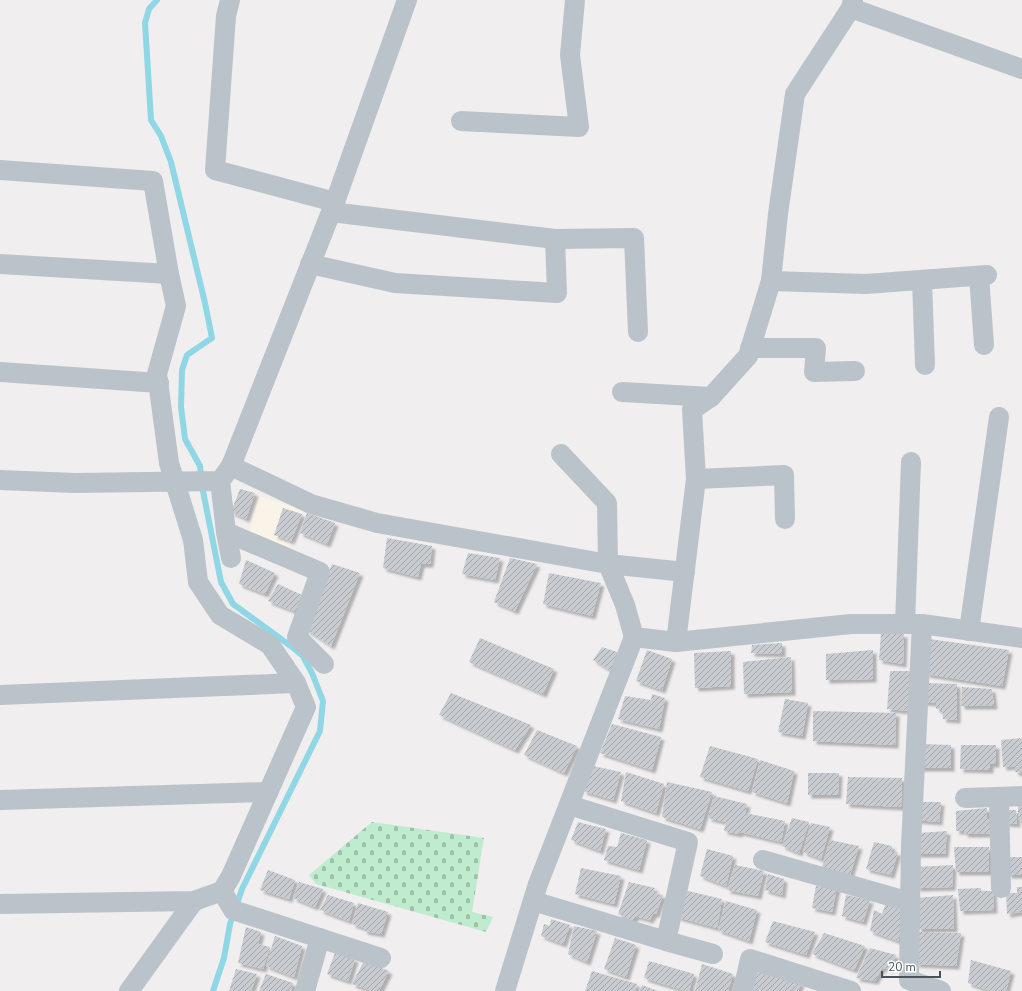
<svg xmlns="http://www.w3.org/2000/svg" width="1022" height="991" font-family="'Nunito Sans',sans-serif">
<style>
.commercial{fill:#faf4e8}
.cemetery{fill:url(#cemetery-stones)}
.lines{fill:none;stroke-linecap:round;stroke-linejoin:round}
.stream{stroke:#8fd7e5;stroke-width:6}
.building{fill:url(#building-hatch);filter:url(#shadow)}
.minor{stroke:#bac3c9;stroke-width:20}
</style>
<defs>
<pattern id="cemetery-stones" width="16" height="16" patternUnits="userSpaceOnUse"><rect width="16" height="16" fill="#bfebce"/><path d="M2 7V4a2 2 0 0 1 4 0v3zM10 15v-3a2 2 0 0 1 4 0v3z" fill="#9dc1aa"/></pattern>
<pattern id="building-hatch" width="6" height="6" patternUnits="userSpaceOnUse"><rect width="6" height="6" fill="#c8cbd0"/><path d="M-1 1l2-2M0 6l6-6M5 7l2-2" fill="none" stroke="#a4a7ac"/></pattern>
<filter id="shadow"><feDropShadow dx="3.5" dy="3.5" stdDeviation="1" flood-color="#0004"/></filter>
</defs>
<rect width="100%" height="100%" fill="#f0eeee"/>
<path class="commercial" d="M259 496 303 510 289 547 249 533Z"/>
<path class="cemetery" d="M372 822 484 838 472 912 493 917 486 932 316 884 309 875Z"/>
<g class="lines">
<path class="stream" d="M157 0 149 9 145 23 151 120 161 136 171 162 205 303 212 338 187 355 182 370 181 407 185 439 200 466 203 491 221 582 233 604 292 647 303 656 312 673 323 701 320 731 242 889 230 924 224 958 213 991"/>
</g>
<g class="building">
<path d="M240 489 255 493 246 519 231 512Z"/>
<path d="M283 508 302 514 291 541 274 535Z"/>
<path d="M307 513 335 523 327 544 300 533Z"/>
<path d="M387 538 432 546 430 564H421L418 577 383 568Z"/>
<path d="M468 553 500 558 495 580 462 574Z"/>
<path d="M510 558 537 564 515 611 494 602Z"/>
<path d="M246 560 275 573 265 594 239 584Z"/>
<path d="M332 564 360 573 331 646 306 630Z"/>
<path d="M549 573 601 583 592 616 543 604Z"/>
<path d="M278 584 304 596 294 611 268 601Z"/>
<path d="M881 633 904 634 903 664 879 660Z"/>
<path d="M480 638 554 669 543 694 469 662Z"/>
<path d="M929 639 1009 650 1002 686 926 674Z"/>
<path d="M782 643V654L751 653 752 645Z"/>
<path d="M602 647 620 653 611 671 593 660Z"/>
<path d="M647 650 672 659 662 690 636 681Z"/>
<path d="M873 650V679L826 680V654Z"/>
<path d="M731 651V686L695 688 694 653Z"/>
<path d="M791 657 792 692 744 694 743 662Z"/>
<path d="M890 671H912L909 711 887 709Z"/>
<path d="M923 683 957 684V720L943 719 942 709H936V703L922 702Z"/>
<path d="M962 687 992 689 994 706H961Z"/>
<path d="M451 693 531 725 515 750 439 715Z"/>
<path d="M652 694 665 698 659 729 618 719 625 696 651 700Z"/>
<path d="M785 699 808 703 802 736 778 732Z"/>
<path d="M813 711 896 713 895 745 813 741Z"/>
<path d="M612 724 661 737 652 770 600 753Z"/>
<path d="M537 730 577 746 564 773 524 755Z"/>
<path d="M1022 738V773L1015 772V766L1003 767 1001 740Z"/>
<path d="M921 744 951 745V768H919Z"/>
<path d="M961 745H996V764H990V770L960 769Z"/>
<path d="M710 746 758 759 748 791 700 777Z"/>
<path d="M760 760 794 771 787 803 752 792Z"/>
<path d="M593 766 621 772 613 800 583 791Z"/>
<path d="M626 772 664 784 656 813 621 801Z"/>
<path d="M808 773H839L838 795H808Z"/>
<path d="M848 777 902 778 901 807 846 804Z"/>
<path d="M667 782 712 792 700 829 662 817Z"/>
<path d="M714 796 747 804 745 813 785 821 781 842 740 832 739 834 724 831 726 822 708 818Z"/>
<path d="M918 802H941L939 822 916 820Z"/>
<rect x="1018" y="805" width="4" height="15"/>
<path d="M987 808V819H992L993 834H965L964 831H956V811Z"/>
<path d="M1006 810H1016L1017 824 1005 823Z"/>
<path d="M792 818 809 822 799 853 782 846Z"/>
<path d="M578 822 606 829 600 851 571 840Z"/>
<path d="M811 823 830 827 821 859 803 852Z"/>
<path d="M947 831 945 854H916L918 833Z"/>
<path d="M621 833 647 840 639 870 604 860 608 846 617 847Z"/>
<path d="M830 840 859 846 850 875 822 867Z"/>
<path d="M874 842 892 846 891 852H898L891 875 866 869Z"/>
<path d="M954 847H989V872H956Z"/>
<path d="M707 849 733 856 726 886 700 876Z"/>
<rect x="1008" y="857" width="14" height="18"/>
<path d="M735 865 764 871 758 896 727 890Z"/>
<path d="M953 865 952 887 917 888 916 867Z"/>
<path d="M581 868 621 876 614 904 575 894Z"/>
<path d="M268 870 295 880 289 899 260 890Z"/>
<path d="M768 874 784 879 782 895 765 890Z"/>
<path d="M299 882 323 889 315 907 293 898Z"/>
<path d="M629 882 655 888 653 893 663 895 656 914H653L650 920 636 916 632 920 618 914Z"/>
<path d="M816 886 837 887 832 912 812 908Z"/>
<path d="M1017 887H1022V912L1007 914 1006 893H1017Z"/>
<path d="M981 888V891H993L994 910 960 911 958 889Z"/>
<path d="M684 890 722 899 717 928 677 917Z"/>
<path d="M328 895 354 903 349 921 320 910Z"/>
<path d="M846 895 870 900 863 922 842 916Z"/>
<path d="M953 895 954 929H918L917 898Z"/>
<path d="M726 901 757 910 749 941 718 930Z"/>
<path d="M358 903 388 912 381 934 364 931V928L352 924Z"/>
<path d="M886 903 905 911 898 941 870 931 874 910 882 914Z"/>
<path d="M551 919 570 925 563 944 541 936 544 924 550 926Z"/>
<path d="M773 921 815 932 806 955 765 942Z"/>
<path d="M574 926 597 931 587 962 568 954Z"/>
<path d="M246 927 261 932 258 944 270 947 263 969 238 963Z"/>
<path d="M918 932 961 933 956 966 916 964Z"/>
<path d="M824 933 865 946 854 970 812 954Z"/>
<path d="M275 936 302 946 294 977 266 966Z"/>
<path d="M615 938 636 945 626 977 604 969Z"/>
<path d="M870 948 896 955 891 969 882 968 875 981 856 978Z"/>
<path d="M335 953 355 959 348 981 327 974Z"/>
<path d="M971 960 1011 971 1006 991H990L968 983Z"/>
<path d="M364 961 389 971 379 991H372L352 984Z"/>
<path d="M649 961 694 974 689 991H686L644 978Z"/>
<path d="M702 964 733 974 728 991H695Z"/>
<path d="M236 969 257 974 251 991H229Z"/>
<path d="M592 971 637 984 635 991H585Z"/>
<path d="M758 971 801 983 798 991H749Z"/>
<path d="M266 974 293 983 291 991H259Z"/>
<path d="M642 985 658 991H639Z"/>
</g>
<g class="lines">
<g class="minor">
<path d="M230 0 226 16 215 170 335 202"/>
<path d="M853 0 851 8 1022 69"/>
<path d="M461 121 579 127 570 55 575 0"/>
<path d="M0 170 153 181 169 274 176 306 157 374 169 463 193 540 198 582 220 615 270 645 296 683 306 707 231 876 222 891 194 901 0 904"/>
<path d="M331 212 555 239 634 238 638 332"/>
<path d="M0 264 169 274"/>
<path d="M310 264 395 283 557 293 555 239"/>
<path d="M979 276 984 345"/>
<path d="M922 280 925 365"/>
<path d="M771 281 866 284 987 275"/>
<path d="M750 348H816L814 372 855 371"/>
<path d="M0 372 159 383"/>
<path d="M622 392 711 397"/>
<path d="M561 454 607 503 608 564 685 572"/>
<path d="M231 466 335 202 407 0"/>
<path d="M696 479 784 475 785 519"/>
<path d="M0 480 75 483 220 481 231 466 311 504 377 523 608 564 625 605 634 637 676 642 851 624H922L1022 638"/>
<path d="M220 481 226 532 231 558"/>
<path d="M226 532 320 572 297 637 324 664"/>
<path d="M905 624 911 462"/>
<path d="M922 624 911 845 909 980 941 991"/>
<path d="M969 631 999 417"/>
<path d="M676 642 696 479 692 410 711 397 748 356 771 281 778 214 795 94 851 8"/>
<path d="M0 695 296 683"/>
<path d="M999 797 1001 888"/>
<path d="M965 798 1022 796"/>
<path d="M0 800 268 792"/>
<path d="M763 860 910 902"/>
<path d="M222 891 233 910 381 958"/>
<path d="M533 901 666 941 688 842 569 805"/>
<path d="M666 941 713 954"/>
<path d="M129 991 194 901"/>
<path d="M305 991 320 938"/>
<path d="M505 991 538 884 634 637"/>
<path d="M743 991 750 959 851 991"/>
</g>
</g>
<path d="M882 971v6h58v-6" fill="none" stroke="#475259" stroke-width="2"/>
<text x="888" y="971" font-size="12" fill="#475259" stroke="#ffffff" stroke-width="3" paint-order="stroke">20 m</text>
</svg>
